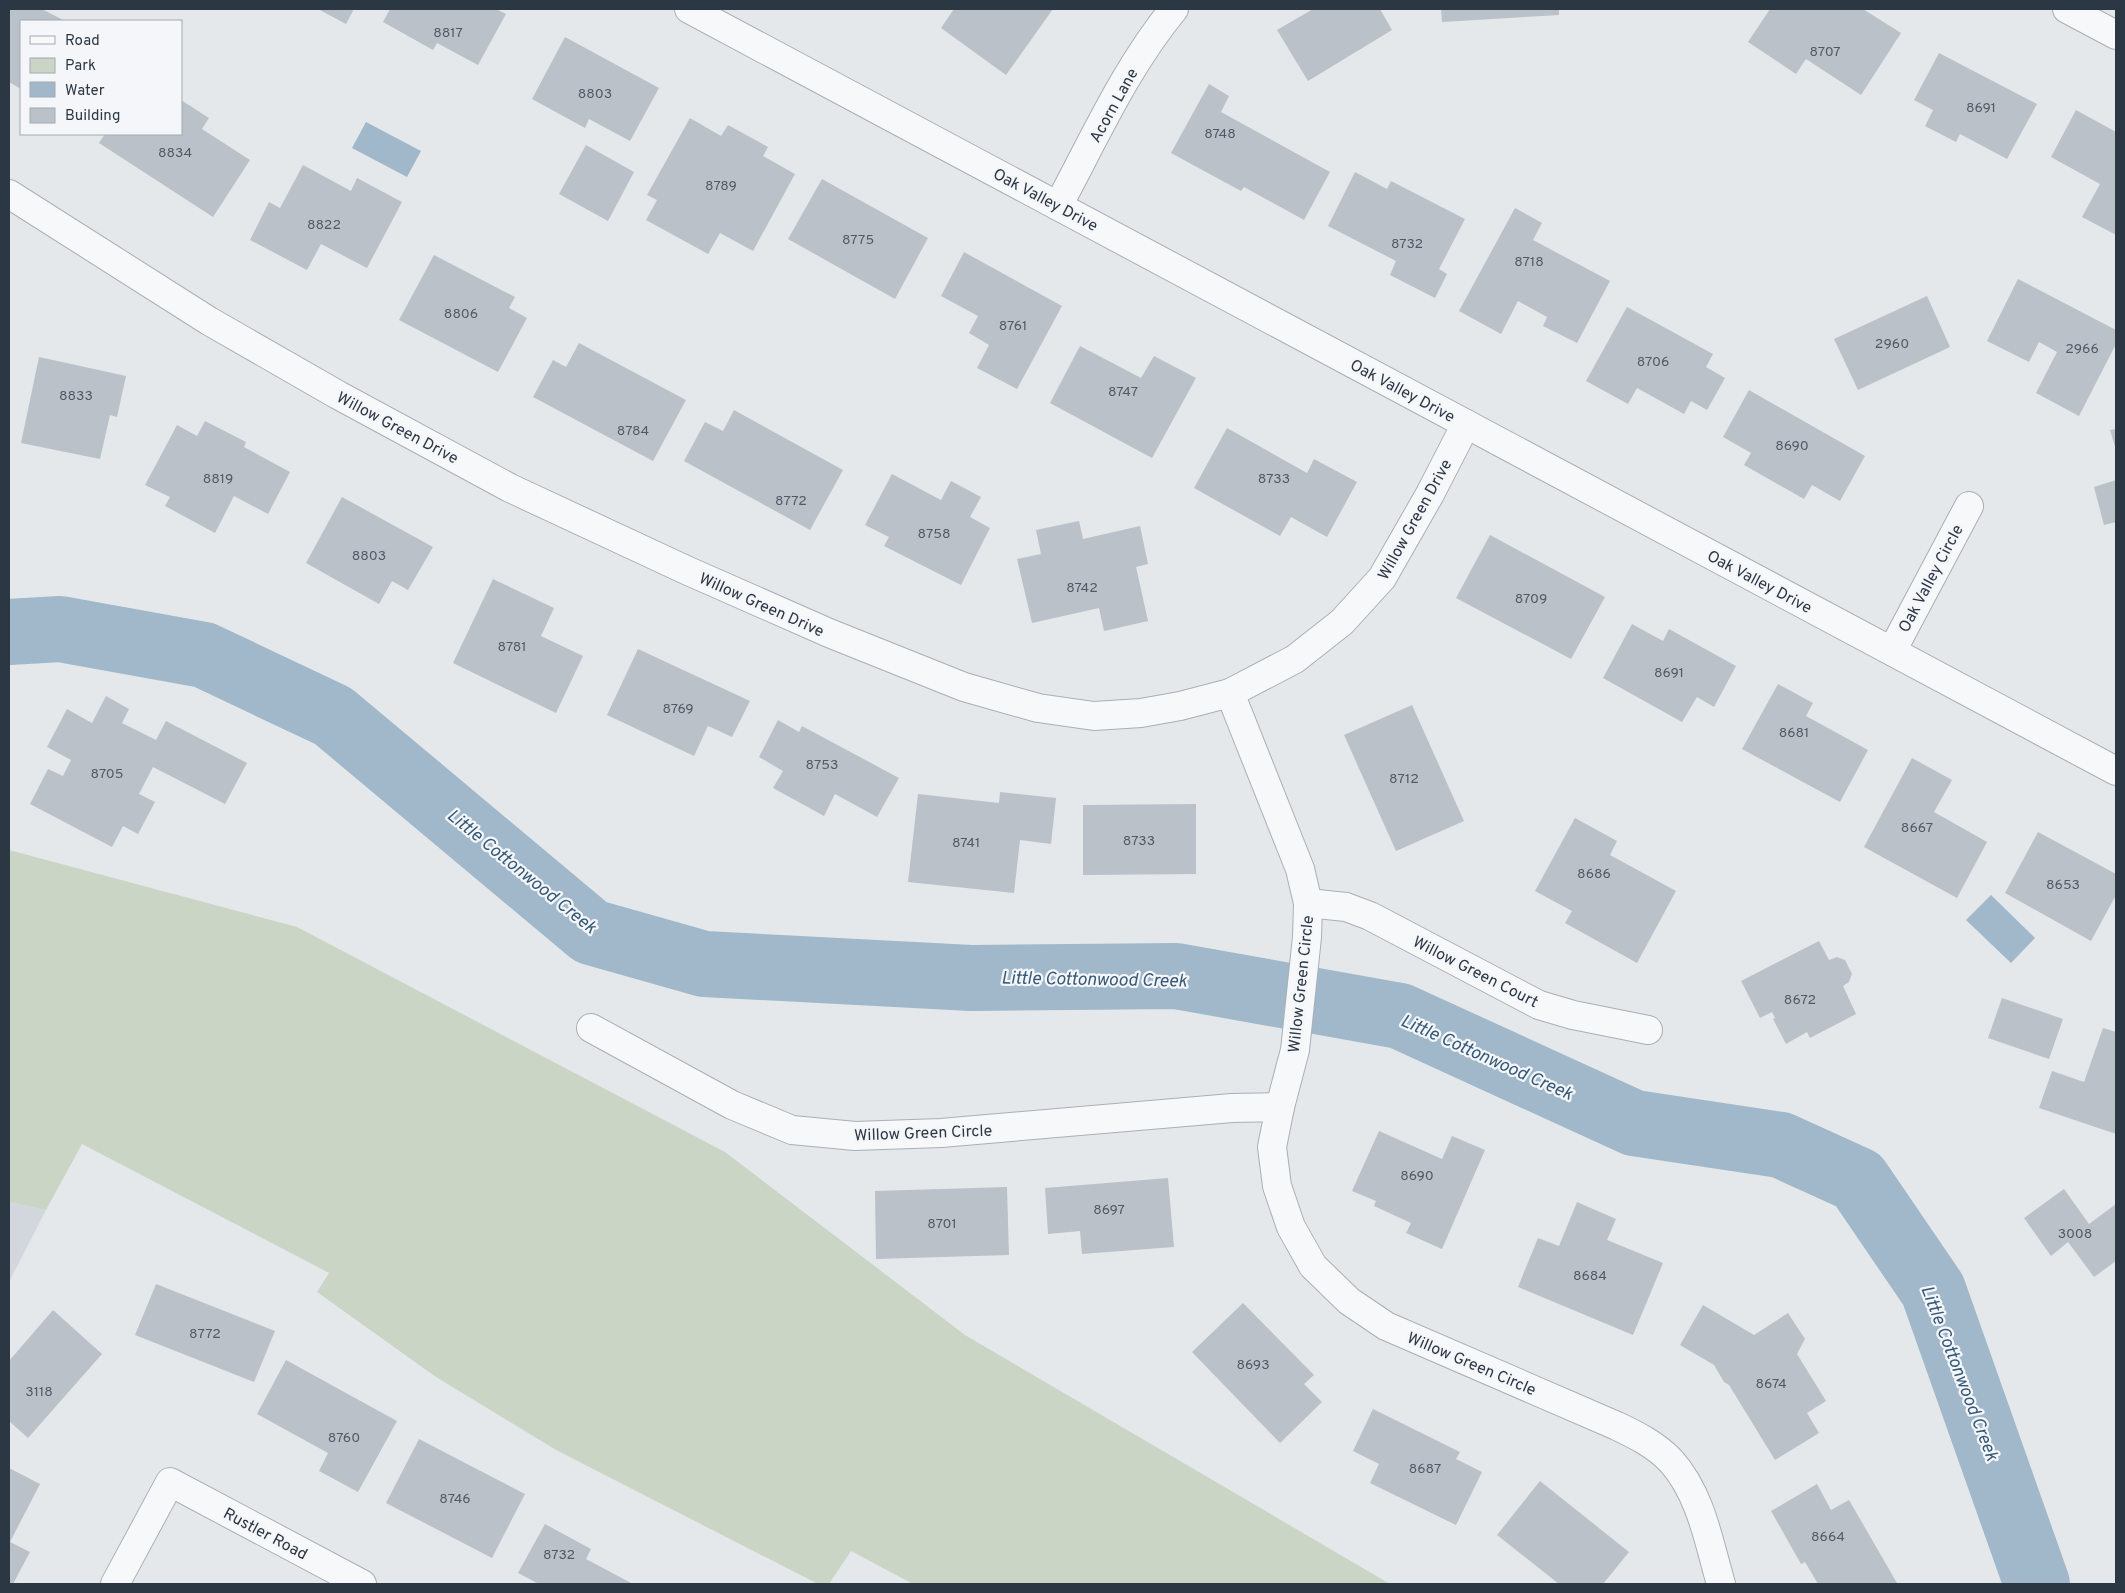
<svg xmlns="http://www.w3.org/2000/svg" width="2125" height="1593" font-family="Overpass,sans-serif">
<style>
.built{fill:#d2d7dd}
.green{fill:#cbd5c5}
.water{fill:#a0b8ca}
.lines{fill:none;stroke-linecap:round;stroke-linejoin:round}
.river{stroke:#a0b8ca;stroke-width:66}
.building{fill:#bbc1c9}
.street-casing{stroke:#a9afb6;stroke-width:30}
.street{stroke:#f7f8fa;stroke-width:28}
.labels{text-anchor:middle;stroke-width:4.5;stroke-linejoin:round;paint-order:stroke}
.number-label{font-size:14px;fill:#505a65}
.street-label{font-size:16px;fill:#2c3744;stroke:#f4f6f9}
.water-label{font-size:18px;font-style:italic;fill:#365977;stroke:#f4f6f9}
</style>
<rect width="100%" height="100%" fill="#e4e8eb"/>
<path class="built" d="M9 1202 46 1210 9 1282Z"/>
<path class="green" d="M9 850 297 927 725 1152 965 1335 1390 1584H913L851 1551 829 1584H818L556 1450 436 1377 317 1292 329 1273 82 1144 46 1210 9 1202Z"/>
<g class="water">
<path d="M366 122 421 151 407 177 352 148Z"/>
<path d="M1991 895 2035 938 2011 963 1966 920Z"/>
</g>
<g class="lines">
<path class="river" d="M9 632 60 629 204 655 333 716 591 932 704 964 971 978 1176 976 1400 1016 1634 1123 1781 1145 1858 1180 1933 1290 2037 1584"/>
</g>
<g class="building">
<path d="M9 9H42L65 21H21V89L9 82Z"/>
<path d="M318 9H354L346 24Z"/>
<path d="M390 9H496L506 14 478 65 437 43 433 50 383 22Z"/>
<path d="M954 9H1053L1006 75 941 28Z"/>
<path d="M1313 9H1380L1392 30 1308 81 1277 30Z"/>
<path d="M1441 9H1559V15L1442 22Z"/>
<path d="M1770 9H1863L1901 33 1861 95 1806 59 1796 74 1748 42Z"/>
<path d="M565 37 659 88 630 141 589 119 585 128 532 99Z"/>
<path d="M1939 53 2037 104 2007 159 1960 134 1956 142 1925 126 1933 110 1914 100Z"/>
<path d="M1209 84 1229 96 1221 112 1330 172 1304 220 1244 187 1241 191 1171 153Z"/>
<path d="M181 100 209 118 202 129 250 160 213 217 99 143 105 134H181Z"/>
<path d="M2076 110 2116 132V235L2082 217 2100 184 2051 157Z"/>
<path d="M690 118 721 136 728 125 768 147 763 156 795 174 753 251 720 233 708 254 646 220 657 200 647 195Z"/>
<path d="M586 145 634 172 608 221 559 194Z"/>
<path d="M303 165 351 191 357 178 402 202 367 268 321 244 307 270 250 240 269 202 280 208Z"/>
<path d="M1355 172 1387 189 1391 181 1465 219 1439 269 1447 274 1435 298 1390 275 1396 261 1328 226Z"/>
<path d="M822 179 928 238 895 299 788 239Z"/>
<path d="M1515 208 1542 223 1533 240 1610 281 1577 343 1543 326 1547 317 1518 301 1501 334 1459 311Z"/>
<path d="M964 252 1062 306 1017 389 977 368 989 345 969 333 978 316 941 296Z"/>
<path d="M434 255 515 297 509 308 527 318 498 372 399 320Z"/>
<path d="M2018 279 2116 330V344L2079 416 2036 393 2057 352 2039 342 2029 362 1987 341Z"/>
<path d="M1927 296 1950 347 1858 390 1834 339Z"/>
<path d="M1627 307 1713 354 1706 367 1725 378 1707 410 1691 401 1684 414 1637 388 1628 404 1586 381Z"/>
<path d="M579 343 686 400 653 461 533 397 553 360 566 367Z"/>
<path d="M1080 346 1141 378 1154 356 1196 378 1152 458 1050 403Z"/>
<path d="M39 357 126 376 117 417 110 415 100 459 21 443Z"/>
<path d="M1749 390 1865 456 1840 501 1812 485 1804 499 1744 465 1751 453 1723 437Z"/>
<path d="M734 410 843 470 810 530 684 461 705 422 723 431Z"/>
<path d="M205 421 246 442 244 447 290 472 268 514 234 496 215 533 165 506 170 497 145 485 177 425 197 436Z"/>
<path d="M1227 428 1307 473 1314 459 1357 482 1327 537 1291 517 1280 536 1194 488Z"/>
<path d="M2116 429V450L2110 430Z"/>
<path d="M892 474 941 500 951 481 981 497 970 517 990 528 961 585 884 546 889 537 865 525Z"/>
<path d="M2116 480V522L2104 525 2094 487Z"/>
<path d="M342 497 433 547 408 590 392 581 379 604 306 563Z"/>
<path d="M1079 521 1083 539 1140 526 1148 564 1136 567 1148 621 1104 631 1099 608 1032 623 1017 559 1041 554 1036 530Z"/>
<path d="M1490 535 1605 597 1571 659 1456 598Z"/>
<path d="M493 579 554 608 541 636 583 656 556 713 453 663Z"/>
<path d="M1632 624 1663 641 1669 629 1736 666 1714 707 1697 697 1682 722 1603 678Z"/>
<path d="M638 649 750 701 732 737 708 726 694 756 607 715Z"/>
<path d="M1778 684 1813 703 1806 716 1868 750 1840 802 1742 749Z"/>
<path d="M106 696 129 709 122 723 156 740 166 721 247 763 225 804 153 767 139 794 155 802 138 834 123 826 112 847 30 804 48 769 63 776 71 760 47 747 67 709 92 723Z"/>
<path d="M1412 705 1464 821 1396 851 1344 735Z"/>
<path d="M778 720 799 732 802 726 899 778 877 817 835 794 824 816 773 788 783 771 759 757Z"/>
<path d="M1912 758 1952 780 1934 812 1987 842 1957 898 1864 847Z"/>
<path d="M1000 792 1056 798 1051 844 1020 840 1014 893 908 882 918 794 999 803Z"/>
<path d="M1196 804V874L1083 875V805Z"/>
<path d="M1575 818 1617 841 1610 855 1676 891 1637 963 1565 923 1572 911 1535 891Z"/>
<path d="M2038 832 2116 874V895L2091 941 2005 893Z"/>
<path d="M1819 941 1829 960 1837 957 1845 960 1852 974 1849 982 1843 986 1856 1014 1810 1038 1807 1032 1786 1044 1773 1019 1775 1018 1772 1012 1760 1018 1741 981Z"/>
<path d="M2002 998 2063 1019 2049 1059 1988 1038Z"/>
<path d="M2103 1028 2116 1032V1134L2039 1108 2052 1071 2084 1082Z"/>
<path d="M1379 1131 1442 1159 1452 1136 1485 1150 1442 1249 1406 1233 1411 1223 1374 1206 1376 1201 1352 1191Z"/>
<path d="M1168 1178 1174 1247 1082 1254 1080 1231 1048 1234 1045 1188Z"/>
<path d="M1007 1187 1009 1255 876 1259 875 1191Z"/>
<path d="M2064 1189 2089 1224 2116 1204V1261L2094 1277 2068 1242 2051 1256 2024 1218Z"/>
<path d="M1577 1202 1616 1219 1607 1240 1663 1263 1633 1335 1518 1287 1538 1238 1559 1246Z"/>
<path d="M156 1284 275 1331 254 1382 135 1335Z"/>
<path d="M1243 1303 1314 1375 1304 1384 1322 1402 1280 1443 1192 1352Z"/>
<path d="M1703 1305 1754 1335 1788 1313 1805 1339 1797 1354 1826 1401 1807 1413 1819 1433 1775 1460 1729 1385 1724 1382 1714 1365 1680 1345Z"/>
<path d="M53 1310 102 1354 28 1438 9 1421V1361Z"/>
<path d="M286 1360 397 1421 358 1492 319 1471 328 1453 257 1414Z"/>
<path d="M1373 1409 1460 1452 1456 1459 1482 1472 1456 1525 1370 1483 1379 1464 1353 1451Z"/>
<path d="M419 1439 525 1494 492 1558 386 1503Z"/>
<path d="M9 1468 40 1484 10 1542 30 1552 13 1584H9Z"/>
<path d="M1540 1481 1629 1552 1603 1584H1559L1497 1535Z"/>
<path d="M1817 1484 1831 1510 1849 1500 1897 1583 1818 1584 1805 1562 1801 1564 1771 1511Z"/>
<path d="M545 1524 591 1549 586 1559 633 1584H539L518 1573Z"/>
</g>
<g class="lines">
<defs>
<g id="street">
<path d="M689 9 2116 771"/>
<path d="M2067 9 2116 35"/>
<path d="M9 194 209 321 338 395 510 488 686 570 829 633 964 687 1038 708 1094 716 1141 713 1180 706 1230 693 1295 659 1342 622 1382 578 1430 494 1466 424"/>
<path d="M1058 206C1094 139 1126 67 1174 9"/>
<path d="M1892 651 1969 506"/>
<path d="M1230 693 1300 869 1308 903 1307 937 1295 1050 1280 1107 1272 1147 1277 1186 1291 1227 1313 1266 1349 1301 1386 1326 1617 1426C1636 1435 1656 1445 1671 1461 1701 1494 1709 1543 1721 1584"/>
<path d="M1308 903 1346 907 1370 916 1539 1005 1573 1015 1648 1030"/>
<path d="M591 1028 732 1105 792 1130 855 1136 941 1133 1232 1108 1280 1107"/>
<path d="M115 1584 170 1482 362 1584"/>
</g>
</defs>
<use href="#street" class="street-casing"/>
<use href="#street" class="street"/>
</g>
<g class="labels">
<g class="number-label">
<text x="448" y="37">8817</text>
<text x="1825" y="56">8707</text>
<text x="595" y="98">8803</text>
<text x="1981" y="112">8691</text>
<text x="1220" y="138">8748</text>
<text x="175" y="157">8834</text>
<text x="721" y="190">8789</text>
<text x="324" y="229">8822</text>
<text x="858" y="244">8775</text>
<text x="1407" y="248">8732</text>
<text x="1529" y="266">8718</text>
<text x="461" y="318">8806</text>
<text x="1013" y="330">8761</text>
<text x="1892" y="348">2960</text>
<text x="2082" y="353">2966</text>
<text x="1653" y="366">8706</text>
<text x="1123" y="396">8747</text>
<text x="76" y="400">8833</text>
<text x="633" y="435">8784</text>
<text x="1792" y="450">8690</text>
<text x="218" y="483">8819</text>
<text x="1274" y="483">8733</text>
<text x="791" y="505">8772</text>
<text x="934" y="538">8758</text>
<text x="369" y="560">8803</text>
<text x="1082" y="592">8742</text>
<text x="1531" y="603">8709</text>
<text x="512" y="651">8781</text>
<text x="1669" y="677">8691</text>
<text x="678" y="713">8769</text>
<text x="1794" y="737">8681</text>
<text x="822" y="769">8753</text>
<text x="107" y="778">8705</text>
<text x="1404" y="783">8712</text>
<text x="1917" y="832">8667</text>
<text x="1139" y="845">8733</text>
<text x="966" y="847">8741</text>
<text x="1594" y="878">8686</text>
<text x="2063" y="889">8653</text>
<text x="1800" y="1004">8672</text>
<text x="1417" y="1180">8690</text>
<text x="1109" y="1214">8697</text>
<text x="942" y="1228">8701</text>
<text x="2075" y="1238">3008</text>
<text x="1590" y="1280">8684</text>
<text x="205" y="1338">8772</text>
<text x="1253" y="1369">8693</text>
<text x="1771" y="1388">8674</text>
<text x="39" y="1396">3118</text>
<text x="344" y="1442">8760</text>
<text x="1425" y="1473">8687</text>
<text x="455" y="1503">8746</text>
<text x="1828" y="1541">8664</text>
<text x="559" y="1559">8732</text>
</g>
<g class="street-label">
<text transform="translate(1113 105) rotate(-61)" y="6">Acorn Lane</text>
<text transform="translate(1046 199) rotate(28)" y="6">Oak Valley Drive</text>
<text transform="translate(1403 390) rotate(28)" y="6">Oak Valley Drive</text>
<text transform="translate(398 427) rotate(28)" y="6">Willow Green Drive</text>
<text transform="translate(1414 519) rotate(-61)" y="6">Willow Green Drive</text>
<text transform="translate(1930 578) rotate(-62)" y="6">Oak Valley Circle</text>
<text transform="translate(1760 581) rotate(28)" y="6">Oak Valley Drive</text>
<text transform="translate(762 604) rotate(24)" y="6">Willow Green Drive</text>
<text transform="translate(1476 971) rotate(27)" y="6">Willow Green Court</text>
<text transform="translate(1300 984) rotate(-84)" y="6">Willow Green Circle</text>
<text transform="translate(923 1132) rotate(-2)" y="6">Willow Green Circle</text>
<text transform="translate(1472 1363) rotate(23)" y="6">Willow Green Circle</text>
<text transform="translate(266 1533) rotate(28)" y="6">Rustler Road</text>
</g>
<g class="water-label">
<text transform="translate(522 871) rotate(39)" y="6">Little Cottonwood Creek</text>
<text transform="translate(1094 979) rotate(1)" y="6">Little Cottonwood Creek</text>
<text transform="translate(1487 1057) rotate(24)" y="6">Little Cottonwood Creek</text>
<text transform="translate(1960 1373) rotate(69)" y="6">Little Cottonwood Creek</text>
</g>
</g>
<rect width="2125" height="1593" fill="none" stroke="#2c3744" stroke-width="20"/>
<rect x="20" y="20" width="162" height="115" fill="#f4f6f9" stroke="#a4aab1"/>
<rect x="30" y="36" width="25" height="8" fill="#f7f8fa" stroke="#a4aab1"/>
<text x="65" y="45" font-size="15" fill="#2c3744">Road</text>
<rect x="30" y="58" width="25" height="15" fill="#cbd5c5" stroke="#a4aab1"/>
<text x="65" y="70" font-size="15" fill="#2c3744">Park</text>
<rect x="30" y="82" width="25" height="15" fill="#a0b8ca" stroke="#a4aab1"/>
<text x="65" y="95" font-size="15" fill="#2c3744">Water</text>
<rect x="30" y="108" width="25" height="15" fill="#bbc1c9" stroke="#a4aab1"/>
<text x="65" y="120" font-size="15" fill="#2c3744">Building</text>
</svg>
